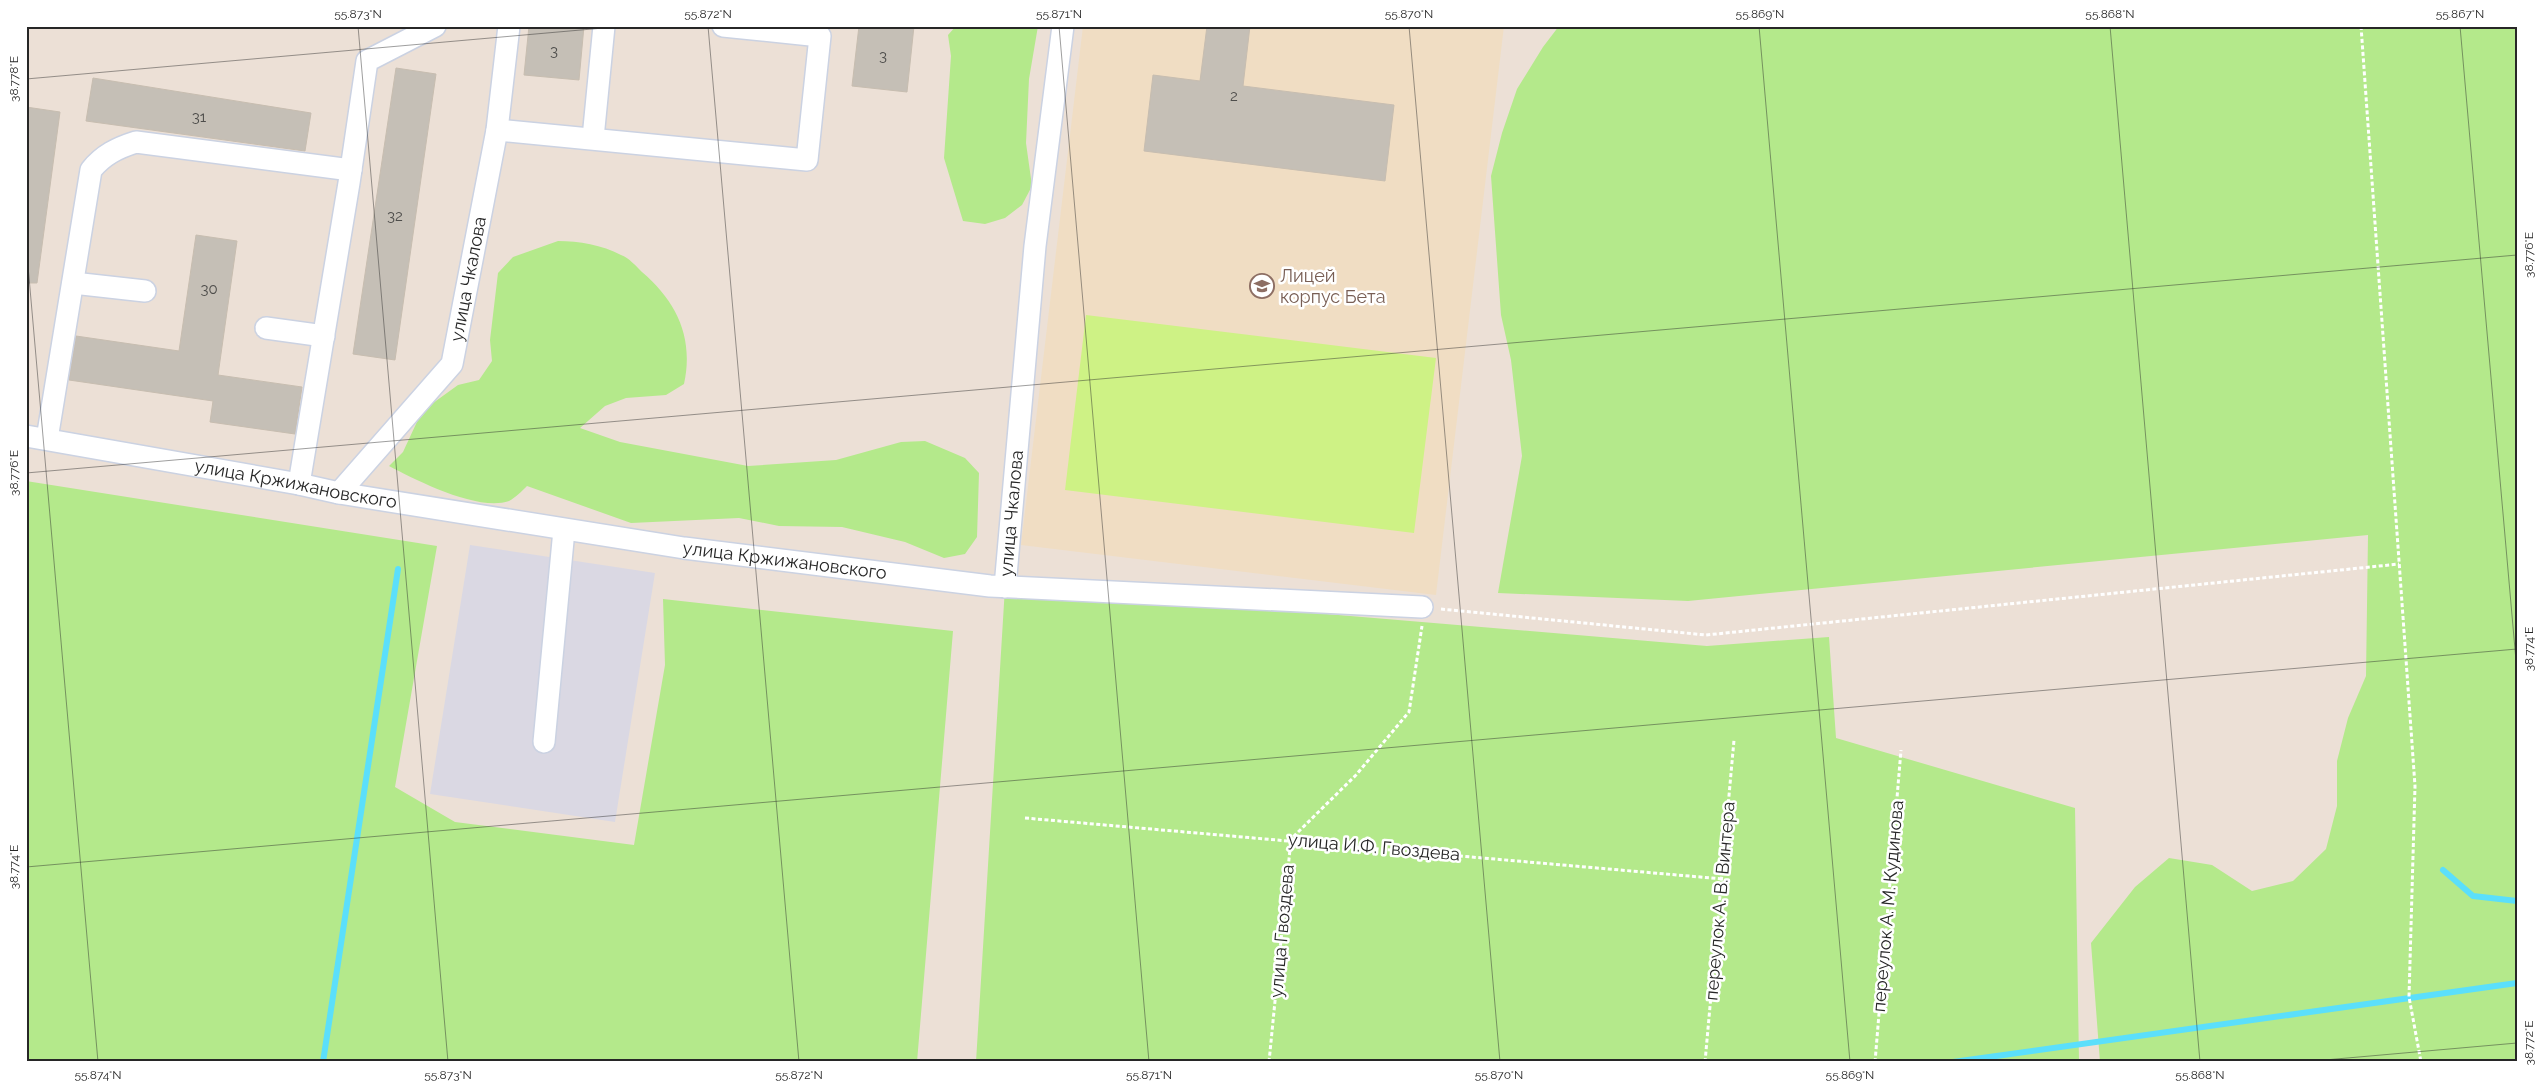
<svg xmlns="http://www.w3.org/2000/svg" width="2543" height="1088" font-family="Raleway,sans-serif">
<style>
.industrial{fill:#dad8e3}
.education{fill:#f0ddc3}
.green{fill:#b4e98b}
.pitch{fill:#cef285}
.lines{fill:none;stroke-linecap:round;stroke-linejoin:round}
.stream{stroke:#5bdffb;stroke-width:6}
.building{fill:#c5bfb6;stroke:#c7bdb0}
.minor-casing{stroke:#cbd2e2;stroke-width:24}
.path{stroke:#fff;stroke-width:3;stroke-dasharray:4 2.5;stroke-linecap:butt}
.minor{stroke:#fff;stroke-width:21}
.ticks{fill:none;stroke:#272727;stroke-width:1;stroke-opacity:0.45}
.labels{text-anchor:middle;stroke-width:5;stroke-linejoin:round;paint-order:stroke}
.number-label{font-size:15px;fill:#4e4d4b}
.education-label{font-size:18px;fill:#785e54;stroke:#fff;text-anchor:start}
.street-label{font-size:18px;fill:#272727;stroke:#fff}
.neatline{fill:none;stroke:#272727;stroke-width:2}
.ticks-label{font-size:12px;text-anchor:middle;fill:#272727}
</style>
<rect width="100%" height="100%" fill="#ece0d6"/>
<path class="industrial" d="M470 545 655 573 615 822 430 794Z"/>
<path class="education" d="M1083 26H1504L1436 595 1021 545Z"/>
<g class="green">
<path d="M956 26H1038L1029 79 1026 143 1032 186 1022 205 1005 218 985 224 963 221 944 158 951 56 948 35Z"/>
<path d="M1559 26H2517V1062H2100L2091 943 2135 887 2169 858 2212 865 2252 891 2293 881 2326 849 2337 806V761L2348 718 2366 676 2368 535 1688 601 1498 593 1522 456 1511 360 1501 315 1491 176 1502 133 1517 89 1543 47Z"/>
<path d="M558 241C579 241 602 245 621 255 629 258 636 266 642 272 677 302 694 338 684 384L666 395 626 398 605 406 580 428 620 442 748 466 836 460 901 442 925 441 965 458 979 473 977 537 965 554 944 558 905 542 842 527 779 526 739 518 631 523 527 486C522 491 515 498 509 501 478 512 416 480 389 466L403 452 422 411 458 385 479 380 492 361 490 340 498 273 513 257Z"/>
<path d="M26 481 437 546 395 787 455 822 634 845 665 665 663 599 953 631 917 1062H26Z"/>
<path d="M1005 587 1707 646 1829 637 1836 738 2075 808 2079 1062H976Z"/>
</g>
<path class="pitch" d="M1086 315 1436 358 1414 533 1065 490Z"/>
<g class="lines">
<g class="stream">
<path d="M2443 870 2473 896 2517 901"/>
<path d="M323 1062 398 569"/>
<path d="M1953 1062 2517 983"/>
</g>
</g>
<g class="building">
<path d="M529 26H584L579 80 524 75Z"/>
<path d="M859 26H914L907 92 852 86Z"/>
<path d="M1207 26H1250L1243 86 1394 105 1385 181 1144 151 1153 75 1200 81Z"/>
<path d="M396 68 436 74 395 360 353 354Z"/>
<path d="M93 78 311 113 305 151 86 121Z"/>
<path d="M26 107 60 112 37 283H26Z"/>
<path d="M196 235 237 241 218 375 302 387 295 434 210 422 213 401 69 380 76 336 179 351Z"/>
</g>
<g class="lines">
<defs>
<g id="minor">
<path d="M497 130 807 160 820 36 723 26"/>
<path d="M593 138 604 26"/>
<path d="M73 283 145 291"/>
<path d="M266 328 324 336"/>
<path id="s1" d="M26 436 299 484 339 493 684 548 990 586 1422 607"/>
<path d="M47 439 91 170C103 155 117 148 136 142L351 170"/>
<path d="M299 484 349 183 367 61 435 26"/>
<path id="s2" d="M339 493 452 364 497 130 509 26"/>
<path id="s3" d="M1005 587 1035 246 1063 26"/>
<path d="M544 742 564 530"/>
</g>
</defs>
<use href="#minor" class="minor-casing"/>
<g class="path">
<path d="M2361 26 2415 786 2409 997 2421 1062"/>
<path d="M1441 609 1706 635 2399 564"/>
<path d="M1025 818 1723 879"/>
<path d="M1269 1062 1291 839 1356 775 1409 712 1422 626"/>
<path d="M1705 1062 1734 740"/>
<path d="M1875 1062 1901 750"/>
</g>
<use href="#minor" class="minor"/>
</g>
<path class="ticks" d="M358 26 448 1062M708 26 799 1062M1059 26 1149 1062M1409 26 1500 1062M1759 26 1850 1062M2110 26 2200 1062M2460 26 2517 672M26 79 626 26M26 243 98 1062M26 473 2517 255M26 867 2517 649M2302 1062 2517 1043"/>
<defs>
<symbol id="school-ring" viewBox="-11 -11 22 22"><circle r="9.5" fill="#fff" stroke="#8d6e63" stroke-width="1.5"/><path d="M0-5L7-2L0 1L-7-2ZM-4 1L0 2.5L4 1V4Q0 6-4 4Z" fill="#8d6e63"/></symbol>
</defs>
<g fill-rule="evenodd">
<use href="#school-ring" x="1248" y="272" width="28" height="28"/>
</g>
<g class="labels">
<g class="number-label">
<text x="554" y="56">3</text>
<text x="883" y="61">3</text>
<text x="1234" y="101">2</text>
<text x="199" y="122">31</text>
<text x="395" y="221">32</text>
<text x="209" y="294">30</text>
</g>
<g class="education-label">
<text x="1280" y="282">Лицей<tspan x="1280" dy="21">корпус Бета</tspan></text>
</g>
<g class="street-label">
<text dy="6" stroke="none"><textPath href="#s2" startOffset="258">улица Чкалова</textPath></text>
<text dy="6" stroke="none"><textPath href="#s1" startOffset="274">улица Кржижановского</textPath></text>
<text dy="6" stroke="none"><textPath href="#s3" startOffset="74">улица Чкалова</textPath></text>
<text dy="6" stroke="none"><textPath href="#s1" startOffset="769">улица Кржижановского</textPath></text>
<text transform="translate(1374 847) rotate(5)" y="6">улица И.Ф. Гвоздева</text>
<text transform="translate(1720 901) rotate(-85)" y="6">переулок А. В. Винтера</text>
<text transform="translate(1888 906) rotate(-85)" y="6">переулок А. М. Кудинова</text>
<text transform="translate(1282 931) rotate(-85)" y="6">улица Гвоздева</text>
</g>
</g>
<rect width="2543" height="1088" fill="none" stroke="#ffffff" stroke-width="55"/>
<rect x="28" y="28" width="2488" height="1032" class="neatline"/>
<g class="ticks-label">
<text x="358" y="18">55.873°N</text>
<text x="708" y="18">55.872°N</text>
<text x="1059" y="18">55.871°N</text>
<text x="1409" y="18">55.870°N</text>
<text x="1760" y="18">55.869°N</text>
<text x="2110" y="18">55.868°N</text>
<text x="2460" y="18">55.867°N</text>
<text transform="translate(14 79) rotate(-90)" y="4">38.778°E</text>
<text transform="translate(2529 255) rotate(-90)" y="4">38.776°E</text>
<text transform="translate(14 473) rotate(-90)" y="4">38.776°E</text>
<text transform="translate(2529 649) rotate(-90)" y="4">38.774°E</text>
<text transform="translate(14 867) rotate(-90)" y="4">38.774°E</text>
<text transform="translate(2529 1043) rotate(-90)" y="4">38.772°E</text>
<text x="98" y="1079">55.874°N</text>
<text x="448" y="1079">55.873°N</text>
<text x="799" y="1079">55.872°N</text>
<text x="1149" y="1079">55.871°N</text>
<text x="1499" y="1079">55.870°N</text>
<text x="1850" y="1079">55.869°N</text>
<text x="2200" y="1079">55.868°N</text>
</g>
</svg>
